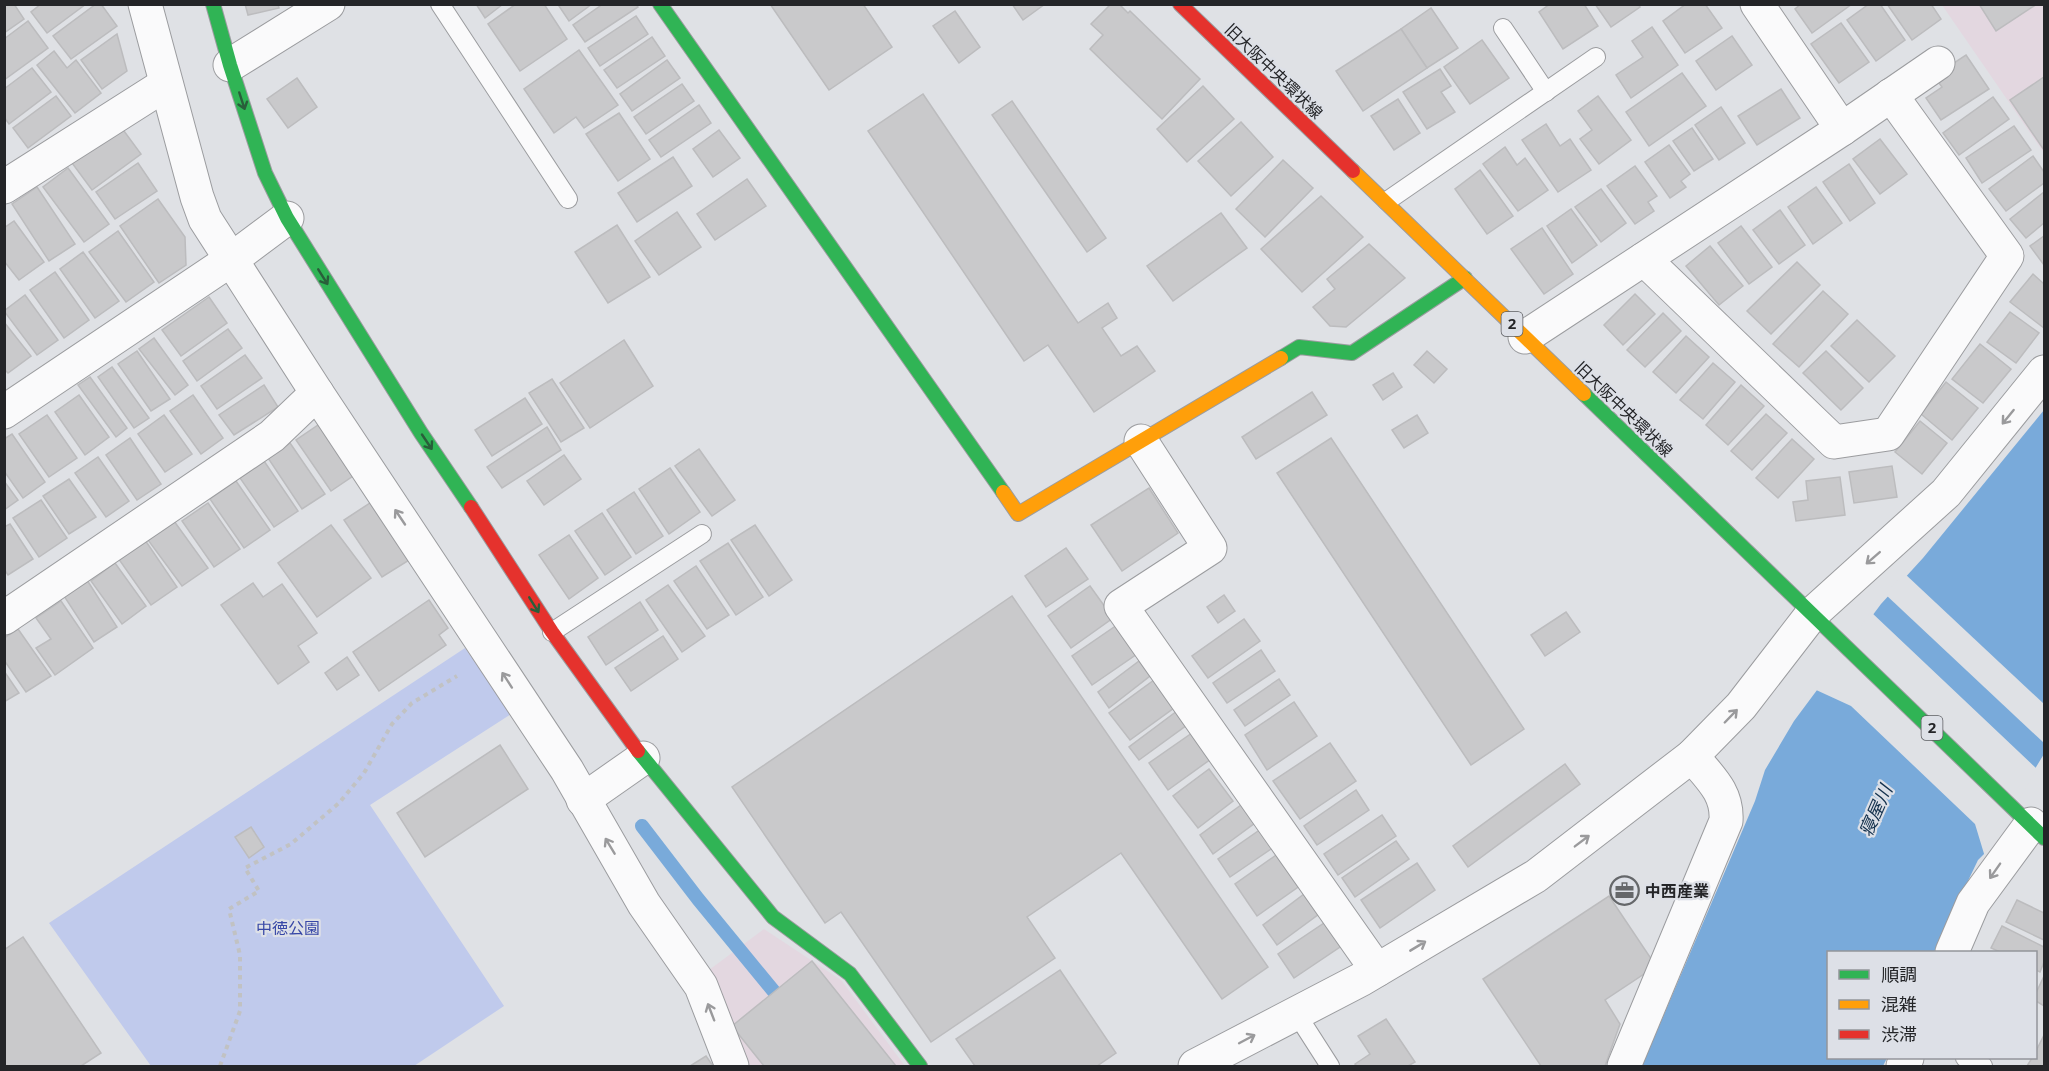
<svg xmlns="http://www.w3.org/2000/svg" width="2049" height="1071" font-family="'Open Sans','Noto Sans JP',sans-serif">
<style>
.industrial{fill:#e3d7e0}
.green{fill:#c0caec}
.water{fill:#79aada}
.pier{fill:#dfe1e5}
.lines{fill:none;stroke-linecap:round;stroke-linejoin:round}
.stream{stroke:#79aada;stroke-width:14}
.building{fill:#c9c9cb;stroke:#bcbcbe;stroke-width:1.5}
.lane-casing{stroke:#9b9c9f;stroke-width:20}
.street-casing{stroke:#9b9c9f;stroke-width:35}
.fast-casing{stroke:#9b9c9f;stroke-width:16}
.slow-casing{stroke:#9b9c9f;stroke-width:16}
.jam-casing{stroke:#9b9c9f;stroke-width:16}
.path{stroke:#c1c2c3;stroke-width:4;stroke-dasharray:4.5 4.5;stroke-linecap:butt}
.lane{stroke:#fafafb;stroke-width:18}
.street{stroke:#fafafb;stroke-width:33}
.fast{stroke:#30b455;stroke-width:14}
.slow{stroke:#ff9f0a;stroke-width:14}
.jam{stroke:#e5322d;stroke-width:14}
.oneway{stroke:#295e3a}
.oneway2{stroke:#9a9a9c}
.labels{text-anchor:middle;stroke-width:4.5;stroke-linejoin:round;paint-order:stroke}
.shield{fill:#dde0e7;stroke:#5c5d61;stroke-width:1.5}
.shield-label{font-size:15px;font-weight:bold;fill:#242528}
.street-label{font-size:16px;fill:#242528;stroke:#dde0e7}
.poi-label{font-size:16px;font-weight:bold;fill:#242528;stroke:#dde0e7;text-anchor:start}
.park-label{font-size:16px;fill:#3848a7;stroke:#dde0e7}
.water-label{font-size:18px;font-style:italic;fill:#13304c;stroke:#dde0e7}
</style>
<rect width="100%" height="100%" fill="#dfe1e5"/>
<g class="industrial">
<path d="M1942 5H2044V153Z"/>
<path d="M764 929 841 980 905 1066H748L709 970Z"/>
</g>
<path class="green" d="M465 648 511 714 370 805 504 1006 414 1066H151L49 923Z"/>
<path class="water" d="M2044 410V754L1994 836 1989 849 1978 860 1934 952H1828V1058H1887L1883 1066H1642L1755 801 1765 770 1794 721 1881 604 1923 558Z"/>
<g class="pier">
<path d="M1904 573 2044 704V743L1885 594Z"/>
<path d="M1871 612 2037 769 1997 837 1991 850 1985 857 1975 824 1851 706 1814 689Z"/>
</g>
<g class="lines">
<path class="stream" d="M642 826 698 899 785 1005"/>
</g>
<g class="building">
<path d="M4 4H14L24 19 4 33Z"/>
<path d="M41 4H86L47 33 31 12Z"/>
<path d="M96 4H101L117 26 71 59 53 36Z"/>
<path d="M245 4H278L279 8 248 15Z"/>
<path d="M476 4H503L485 18Z"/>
<path d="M516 4H544L567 39 520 71 488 24Z"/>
<path d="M561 4H592L569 21 559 6Z"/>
<path d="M603 4H636L638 7 585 42 573 25Z"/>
<path d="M770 4H863L892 47 829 90Z"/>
<path d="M1012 4H1045L1023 20Z"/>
<path d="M1111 4H1119L1128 13 1130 11 1200 79 1162 119 1090 49 1103 35 1091 24Z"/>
<path d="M1550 4H1584L1598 26 1563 49 1539 12Z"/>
<path d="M1595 4H1638L1640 7 1611 27Z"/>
<path d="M1686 4H1705L1722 28 1685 53 1663 21Z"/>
<path d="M1801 4H1852L1812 33 1795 9Z"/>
<path d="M1869 4H1880L1905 40 1876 61 1847 20Z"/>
<path d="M1887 4H1931L1941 19 1912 40Z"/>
<path d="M1979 4H2037L1996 31Z"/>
<path d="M1431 8 1458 48 1427 68 1401 29Z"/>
<path d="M955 11 980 47 959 63 933 26Z"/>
<path d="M636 16 648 34 600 66 588 48Z"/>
<path d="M28 21 48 48 4 80V39Z"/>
<path d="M1841 23 1869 62 1839 83 1811 44Z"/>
<path d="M1652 27 1678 65 1631 98 1616 75 1643 57 1632 41Z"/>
<path d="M1401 29 1427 68 1363 111 1336 71Z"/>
<path d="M117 34 127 71 102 89 81 60Z"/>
<path d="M1732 36 1752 65 1716 90 1696 61Z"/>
<path d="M652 37 665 56 617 88 604 70Z"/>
<path d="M1482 40 1509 78 1470 104 1444 67Z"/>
<path d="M579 50 618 105 584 128 576 117 554 133 524 89Z"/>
<path d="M54 51 67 68 76 60 101 93 75 113 37 65Z"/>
<path d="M1966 55 1989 89 1941 120 1926 98 1942 87 1934 76Z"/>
<path d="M667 60 680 78 632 111 620 94Z"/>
<path d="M32 68 51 92 9 124 4 117V89Z"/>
<path d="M1440 69 1451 86 1441 92 1455 112 1427 129 1403 92Z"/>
<path d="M1682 73 1706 106 1649 146 1626 112Z"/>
<path d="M2044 77V150L2010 100Z"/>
<path d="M297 78 317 107 288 128 267 99Z"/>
<path d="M682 84 694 101 646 134 634 117Z"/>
<path d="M1203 86 1234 119 1187 162 1157 129Z"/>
<path d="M1781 89 1800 118 1757 145 1738 116Z"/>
<path d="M923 94 1078 323 1108 303 1117 318 1102 328 1121 356 1137 346 1155 371 1094 412 1048 345 1024 361 868 131Z"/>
<path d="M56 96 71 116 28 148 13 128Z"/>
<path d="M1598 96 1631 140 1599 164 1580 139 1592 130 1578 111Z"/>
<path d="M1993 97 2009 119 1959 155 1943 133Z"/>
<path d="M1398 99 1420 133 1394 150 1371 116Z"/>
<path d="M1012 101 1106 238 1087 252 992 115Z"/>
<path d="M699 105 711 123 661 157 649 140Z"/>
<path d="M1721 107 1745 143 1719 160 1695 125Z"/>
<path d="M619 113 650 159 618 181 586 134Z"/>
<path d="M1241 122 1273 157 1231 196 1198 161Z"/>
<path d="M1546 124 1560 146 1570 139 1591 170 1558 192 1522 140Z"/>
<path d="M2014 126 2031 150 1982 183 1966 158Z"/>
<path d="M121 127 141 154 92 190 72 163Z"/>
<path d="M1692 128 1713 159 1694 171 1673 141Z"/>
<path d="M719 130 740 158 713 177 693 149Z"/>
<path d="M1880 139 1907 174 1880 194 1853 159Z"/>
<path d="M1669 145 1690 174 1681 181 1686 187 1670 198 1645 162Z"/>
<path d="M1505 147 1517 165 1525 158 1548 190 1518 211 1483 164Z"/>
<path d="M2033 156 2044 172V183L2006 211 1989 189Z"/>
<path d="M673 157 692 186 637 222 618 193Z"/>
<path d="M1283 160 1313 188 1265 237 1236 209Z"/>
<path d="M138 163 157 191 115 219 96 192Z"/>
<path d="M1849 164 1875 203 1850 221 1823 182Z"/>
<path d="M1635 166 1657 196 1648 202 1654 211 1635 224 1607 186Z"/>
<path d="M68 168 109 224 84 242 43 187Z"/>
<path d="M1480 170 1513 216 1487 234 1455 189Z"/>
<path d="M747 179 766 206 715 240 697 214Z"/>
<path d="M37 187 75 244 49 261 12 204Z"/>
<path d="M1816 187 1842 223 1813 244 1788 207Z"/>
<path d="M1601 189 1626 223 1601 242 1575 207Z"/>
<path d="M2044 192V223L2026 238 2010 219Z"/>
<path d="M1321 196 1363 237 1302 292 1261 249Z"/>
<path d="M158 199 185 237 186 265 159 283 120 226Z"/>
<path d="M1571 209 1597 245 1572 263 1547 226Z"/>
<path d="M1780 210 1805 245 1779 264 1753 230Z"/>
<path d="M677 212 701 247 659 275 635 241Z"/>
<path d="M1221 213 1247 248 1173 301 1147 266Z"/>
<path d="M14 221 44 262 19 280 4 261V228Z"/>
<path d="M617 225 650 277 608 303 575 252Z"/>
<path d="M1741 226 1772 267 1749 284 1718 243Z"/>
<path d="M1542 228 1573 274 1544 294 1511 249Z"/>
<path d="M118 231 154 282 126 302 89 252Z"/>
<path d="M2044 236V265L2030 246Z"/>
<path d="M1369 244 1405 278 1346 327 1330 326 1313 307 1335 289 1327 279Z"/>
<path d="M1710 246 1743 286 1719 305 1686 266Z"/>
<path d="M83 252 119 301 95 318 60 269Z"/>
<path d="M1797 262 1820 285 1771 334 1747 311Z"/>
<path d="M55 272 89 320 64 338 30 290Z"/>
<path d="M2033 274 2044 284V328L2010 302Z"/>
<path d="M1823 291 1848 314 1799 367 1773 344Z"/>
<path d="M1635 294 1655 314 1623 345 1604 325Z"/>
<path d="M25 295 58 340 37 355 4 311Z"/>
<path d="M209 297 227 323 181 356 162 330Z"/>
<path d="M2010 312 2039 333 2016 363 1987 342Z"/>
<path d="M1663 313 1681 331 1645 367 1627 350Z"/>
<path d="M1857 320 1895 356 1869 382 1831 346Z"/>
<path d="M4 322 31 356 8 373 4 369Z"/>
<path d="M228 329 242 348 197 381 183 361Z"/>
<path d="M1686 336 1709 357 1676 393 1653 372Z"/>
<path d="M154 338 188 385 175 395 139 349Z"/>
<path d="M624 340 653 386 590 428 560 383Z"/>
<path d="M1980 344 2011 369 1983 403 1952 379Z"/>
<path d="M137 351 170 399 151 411 118 364Z"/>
<path d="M1427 351 1447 369 1434 383 1414 365Z"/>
<path d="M1826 351 1863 388 1841 410 1803 373Z"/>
<path d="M245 355 262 378 217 409 201 386Z"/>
<path d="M1713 363 1735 382 1703 419 1680 400Z"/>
<path d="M112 367 149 418 134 428 98 377Z"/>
<path d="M1393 373 1402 387 1383 400 1373 385Z"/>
<path d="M90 377 127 428 116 437 78 385Z"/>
<path d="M552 379 584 428 561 442 529 393Z"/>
<path d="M1946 382 1978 408 1952 440 1921 414Z"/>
<path d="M264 385 278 407 234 435 219 415Z"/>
<path d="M1741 385 1764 406 1728 445 1706 425Z"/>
<path d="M1312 392 1327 415 1256 459 1242 437Z"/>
<path d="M79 395 109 437 85 455 55 412Z"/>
<path d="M193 395 223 438 201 454 170 411Z"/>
<path d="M525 398 542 424 492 456 475 430Z"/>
<path d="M1766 414 1787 433 1752 470 1731 451Z"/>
<path d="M47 415 77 458 49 477 19 434Z"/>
<path d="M164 415 192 454 165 472 138 434Z"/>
<path d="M1417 415 1428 433 1404 448 1392 430Z"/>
<path d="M1920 421 1947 443 1922 474 1895 452Z"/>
<path d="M321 423 356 474 331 491 296 440Z"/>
<path d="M547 427 561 450 502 488 487 467Z"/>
<path d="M12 434 45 482 23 498 4 471V439Z"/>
<path d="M130 438 161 484 137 500 106 455Z"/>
<path d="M1331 438 1524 729 1471 765 1277 473Z"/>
<path d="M1792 439 1814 459 1778 498 1756 478Z"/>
<path d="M290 443 325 494 302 509 268 458Z"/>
<path d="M699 449 735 500 712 516 675 466Z"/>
<path d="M564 455 581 479 544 505 527 481Z"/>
<path d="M98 457 129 501 106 517 75 473Z"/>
<path d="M264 461 298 511 274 527 240 478Z"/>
<path d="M1892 466 1897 497 1854 503 1849 472Z"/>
<path d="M670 468 700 512 669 534 639 489Z"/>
<path d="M1840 477 1845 515 1796 521 1793 502 1808 500 1806 481Z"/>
<path d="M69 479 96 517 69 534 43 496Z"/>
<path d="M4 481 18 500 4 510Z"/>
<path d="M236 481 270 530 244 548 210 499Z"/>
<path d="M1149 488 1178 533 1122 571 1091 525Z"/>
<path d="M634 492 663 536 636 554 607 510Z"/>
<path d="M376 499 414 557 382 577 344 520Z"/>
<path d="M41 500 67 538 39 557 13 518Z"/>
<path d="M208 503 240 549 214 567 182 521Z"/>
<path d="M602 513 631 557 605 575 575 531Z"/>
<path d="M174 521 208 568 182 586 148 540Z"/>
<path d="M10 524 33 559 8 575 4 569V527Z"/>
<path d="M331 525 371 578 317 617 278 563Z"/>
<path d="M755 525 792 580 769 596 731 540Z"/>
<path d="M569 535 598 578 569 599 539 555Z"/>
<path d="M145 540 177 587 151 605 118 558Z"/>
<path d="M728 543 763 597 736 615 700 561Z"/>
<path d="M1066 548 1088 579 1046 607 1025 576Z"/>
<path d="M115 563 146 606 122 624 91 581Z"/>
<path d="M696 566 729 615 707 629 674 581Z"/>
<path d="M87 580 117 627 94 642 64 596Z"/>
<path d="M253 583 263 597 282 584 317 633 298 646 309 662 278 684 221 605Z"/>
<path d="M668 585 705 636 682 652 646 600Z"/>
<path d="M1090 586 1113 618 1071 648 1048 616Z"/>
<path d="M1224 595 1235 611 1218 623 1207 607Z"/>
<path d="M1012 596 1268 967 1222 999 1121 853 1027 917 1055 958 931 1042 841 912 825 923 732 787Z"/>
<path d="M429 600 448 628 439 635 446 645 379 691 353 652Z"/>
<path d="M61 601 93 648 55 675 36 648 51 639 36 618Z"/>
<path d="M640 602 658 630 606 665 588 637Z"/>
<path d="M1566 612 1580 632 1545 656 1531 635Z"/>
<path d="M1244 619 1260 641 1208 678 1192 656Z"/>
<path d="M1117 625 1137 654 1092 685 1072 656Z"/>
<path d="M18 629 51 676 26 692 4 660V638Z"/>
<path d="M663 636 678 659 631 691 615 668Z"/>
<path d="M1261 650 1275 671 1227 703 1213 683Z"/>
<path d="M347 657 359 675 337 690 325 673Z"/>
<path d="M1139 661 1150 676 1109 708 1098 692Z"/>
<path d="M4 671 19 693 4 702Z"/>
<path d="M1279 679 1290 695 1245 726 1234 710Z"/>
<path d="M1154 680 1174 708 1130 740 1109 713Z"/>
<path d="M1294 702 1317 736 1267 770 1245 735Z"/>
<path d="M1177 711 1187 725 1139 760 1129 747Z"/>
<path d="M1192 733 1211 759 1168 790 1149 763Z"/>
<path d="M1330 743 1356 781 1300 819 1273 781Z"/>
<path d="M500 745 528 789 425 857 397 813Z"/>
<path d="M1565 764 1580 784 1468 867 1453 846Z"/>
<path d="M1209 769 1233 801 1198 828 1173 796Z"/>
<path d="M1356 790 1369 810 1317 845 1304 826Z"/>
<path d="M1241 805 1255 823 1213 854 1200 835Z"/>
<path d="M1382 815 1396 836 1338 875 1324 854Z"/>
<path d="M251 827 264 847 249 858 235 837Z"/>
<path d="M1261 829 1274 847 1230 877 1218 859Z"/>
<path d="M1396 841 1409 859 1355 897 1342 878Z"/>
<path d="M1279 853 1301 885 1257 916 1235 884Z"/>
<path d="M1417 863 1435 890 1380 928 1361 900Z"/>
<path d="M1304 894 1319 914 1277 945 1263 925Z"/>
<path d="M1609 896 1656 966 1605 1000 1620 1024 1605 1066H1541L1483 979Z"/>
<path d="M2017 900 2044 913V940L2006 922Z"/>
<path d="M1327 921 1343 945 1294 978 1278 954Z"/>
<path d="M2002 926 2044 947V962L2040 972 2036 970V952H2000L1991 948Z"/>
<path d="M23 937 101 1053 81 1066H4V950Z"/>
<path d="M812 961 896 1066H764L732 1026Z"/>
<path d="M1060 970 1116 1053 1097 1066H975L956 1039Z"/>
<path d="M2044 976V1006L2036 1001V993Z"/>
<path d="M1386 1019 1415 1062 1408 1066H1357L1355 1064 1370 1054 1358 1036Z"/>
<path d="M2044 1035V1066H2027L2032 1058H2036V1051Z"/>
<path d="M706 1056 713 1066H690Z"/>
</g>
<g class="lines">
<defs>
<g id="lane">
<path d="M440 4 568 199"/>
<path d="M1503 28 1546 92"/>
<path d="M1387 201 1596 57"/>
<path d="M552 632 702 534"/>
<path d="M1296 1013 1330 1066"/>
<path d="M1965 1058 1983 1066"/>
</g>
<g id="street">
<path d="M145 4 197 197 205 219 317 393 567 770 644 904 701 986 732 1066"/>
<path d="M1757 4 1842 129"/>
<path d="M230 65 328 4"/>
<path d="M4 187 166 84"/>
<path d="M1644 259 1834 442 1888 434 2007 256 1891 95"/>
<path d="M1525 337 1842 129 1938 63"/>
<path d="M4 412 232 259 287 218"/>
<path d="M1141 441 1210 548 1121 606 1377 970"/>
<path d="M4 618 272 436 317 393"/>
<path d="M583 800 643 758"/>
<path d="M1952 952 1973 903 2031 824"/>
<path d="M1195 1066 1362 979 1536 876 1692 756 1741 706 1812 614 1946 493 2044 372"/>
<path d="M1624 1066 1726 821C1728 792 1709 777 1692 756"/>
<path d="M1903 1066 1907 1058"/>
</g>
<g id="fast">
<path d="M213 4 230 65 265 173 287 218 421 433 471 507"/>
<path d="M660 4 1003 492"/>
<path d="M1281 358 1299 347 1352 353 1465 278"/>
<path d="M1584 394 2044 838"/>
<path d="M638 751 773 917 850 974 920 1066"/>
</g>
<g id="slow">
<path d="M1353 171 1584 394"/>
<path d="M1003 492 1018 514 1281 358"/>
</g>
<g id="jam">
<path d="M1180 4 1353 171"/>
<path d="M471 507 552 632 638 751"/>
</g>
</defs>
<use href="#lane" class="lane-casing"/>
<use href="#street" class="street-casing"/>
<use href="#fast" class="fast-casing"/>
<use href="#slow" class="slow-casing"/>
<use href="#jam" class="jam-casing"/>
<path class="path" d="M220 1066 240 1011V955L229 909 259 891 245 868 291 844 339 803 364 773 392 724 412 703 457 676"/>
<use href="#lane" class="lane"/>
<use href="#street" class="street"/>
<use href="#fast" class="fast"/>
<use href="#slow" class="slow"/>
<use href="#jam" class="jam"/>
</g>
<defs><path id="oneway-shaft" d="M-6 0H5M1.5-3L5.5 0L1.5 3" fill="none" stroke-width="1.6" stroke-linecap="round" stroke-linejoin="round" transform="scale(1.5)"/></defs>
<g class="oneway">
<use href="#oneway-shaft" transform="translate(242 101) rotate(72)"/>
<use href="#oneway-shaft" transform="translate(323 277) rotate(58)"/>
<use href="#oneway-shaft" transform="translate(427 442) rotate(56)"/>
<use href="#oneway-shaft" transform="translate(534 605) rotate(58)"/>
</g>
<g class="oneway2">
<use href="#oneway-shaft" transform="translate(2008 417) rotate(129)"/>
<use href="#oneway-shaft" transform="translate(400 517) rotate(-124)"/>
<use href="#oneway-shaft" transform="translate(1873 558) rotate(139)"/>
<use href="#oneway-shaft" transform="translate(507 680) rotate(-123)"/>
<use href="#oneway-shaft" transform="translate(1731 716) rotate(-46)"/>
<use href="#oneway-shaft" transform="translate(1582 841) rotate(-37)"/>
<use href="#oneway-shaft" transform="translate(610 846) rotate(-121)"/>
<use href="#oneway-shaft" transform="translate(1995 871) rotate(125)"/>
<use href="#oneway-shaft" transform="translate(1418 946) rotate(-31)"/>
<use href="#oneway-shaft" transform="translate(711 1012) rotate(-111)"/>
<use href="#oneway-shaft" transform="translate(1247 1039) rotate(-28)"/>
</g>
<defs>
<symbol id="office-ring" viewBox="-11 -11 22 22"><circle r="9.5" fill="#dde0e7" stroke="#65676a" stroke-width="1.5"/><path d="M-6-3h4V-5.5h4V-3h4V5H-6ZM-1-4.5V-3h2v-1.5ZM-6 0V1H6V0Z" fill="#65676a"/></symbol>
</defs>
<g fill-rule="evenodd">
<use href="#office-ring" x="1608" y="874" width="33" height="33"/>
</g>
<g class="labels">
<g class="shield">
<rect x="1501.5" y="312" width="21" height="24" rx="4.5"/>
<rect x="1921.5" y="716" width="21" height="24" rx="4.5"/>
</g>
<g class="shield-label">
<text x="1512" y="329">2</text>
<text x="1932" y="733">2</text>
</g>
<g class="street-label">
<text transform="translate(1274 71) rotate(44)" y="6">旧大阪中央環状線</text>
<text transform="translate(1624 409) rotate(44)" y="6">旧大阪中央環状線</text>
</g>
<g class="poi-label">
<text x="1645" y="897">中西産業</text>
</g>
<g class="park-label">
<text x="288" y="934">中徳公園</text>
</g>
<g class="water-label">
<text transform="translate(1876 811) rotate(-66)" y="6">寝屋川</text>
</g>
</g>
<rect width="2049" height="1071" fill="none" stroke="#242528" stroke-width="12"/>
<rect x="1827" y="951" width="210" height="108" fill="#dde0e7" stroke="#93959b" stroke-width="1.5"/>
<rect x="1839" y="970" width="30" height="9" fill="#30b455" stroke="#93959b" stroke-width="1.5"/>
<text x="1881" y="981" font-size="18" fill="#242528">順調</text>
<rect x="1839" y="1000" width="30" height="9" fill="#ff9f0a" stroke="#93959b" stroke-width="1.5"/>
<text x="1881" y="1011" font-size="18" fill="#242528">混雑</text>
<rect x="1839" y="1030" width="30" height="9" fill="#e5322d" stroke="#93959b" stroke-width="1.5"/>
<text x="1881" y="1041" font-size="18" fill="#242528">渋滞</text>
</svg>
